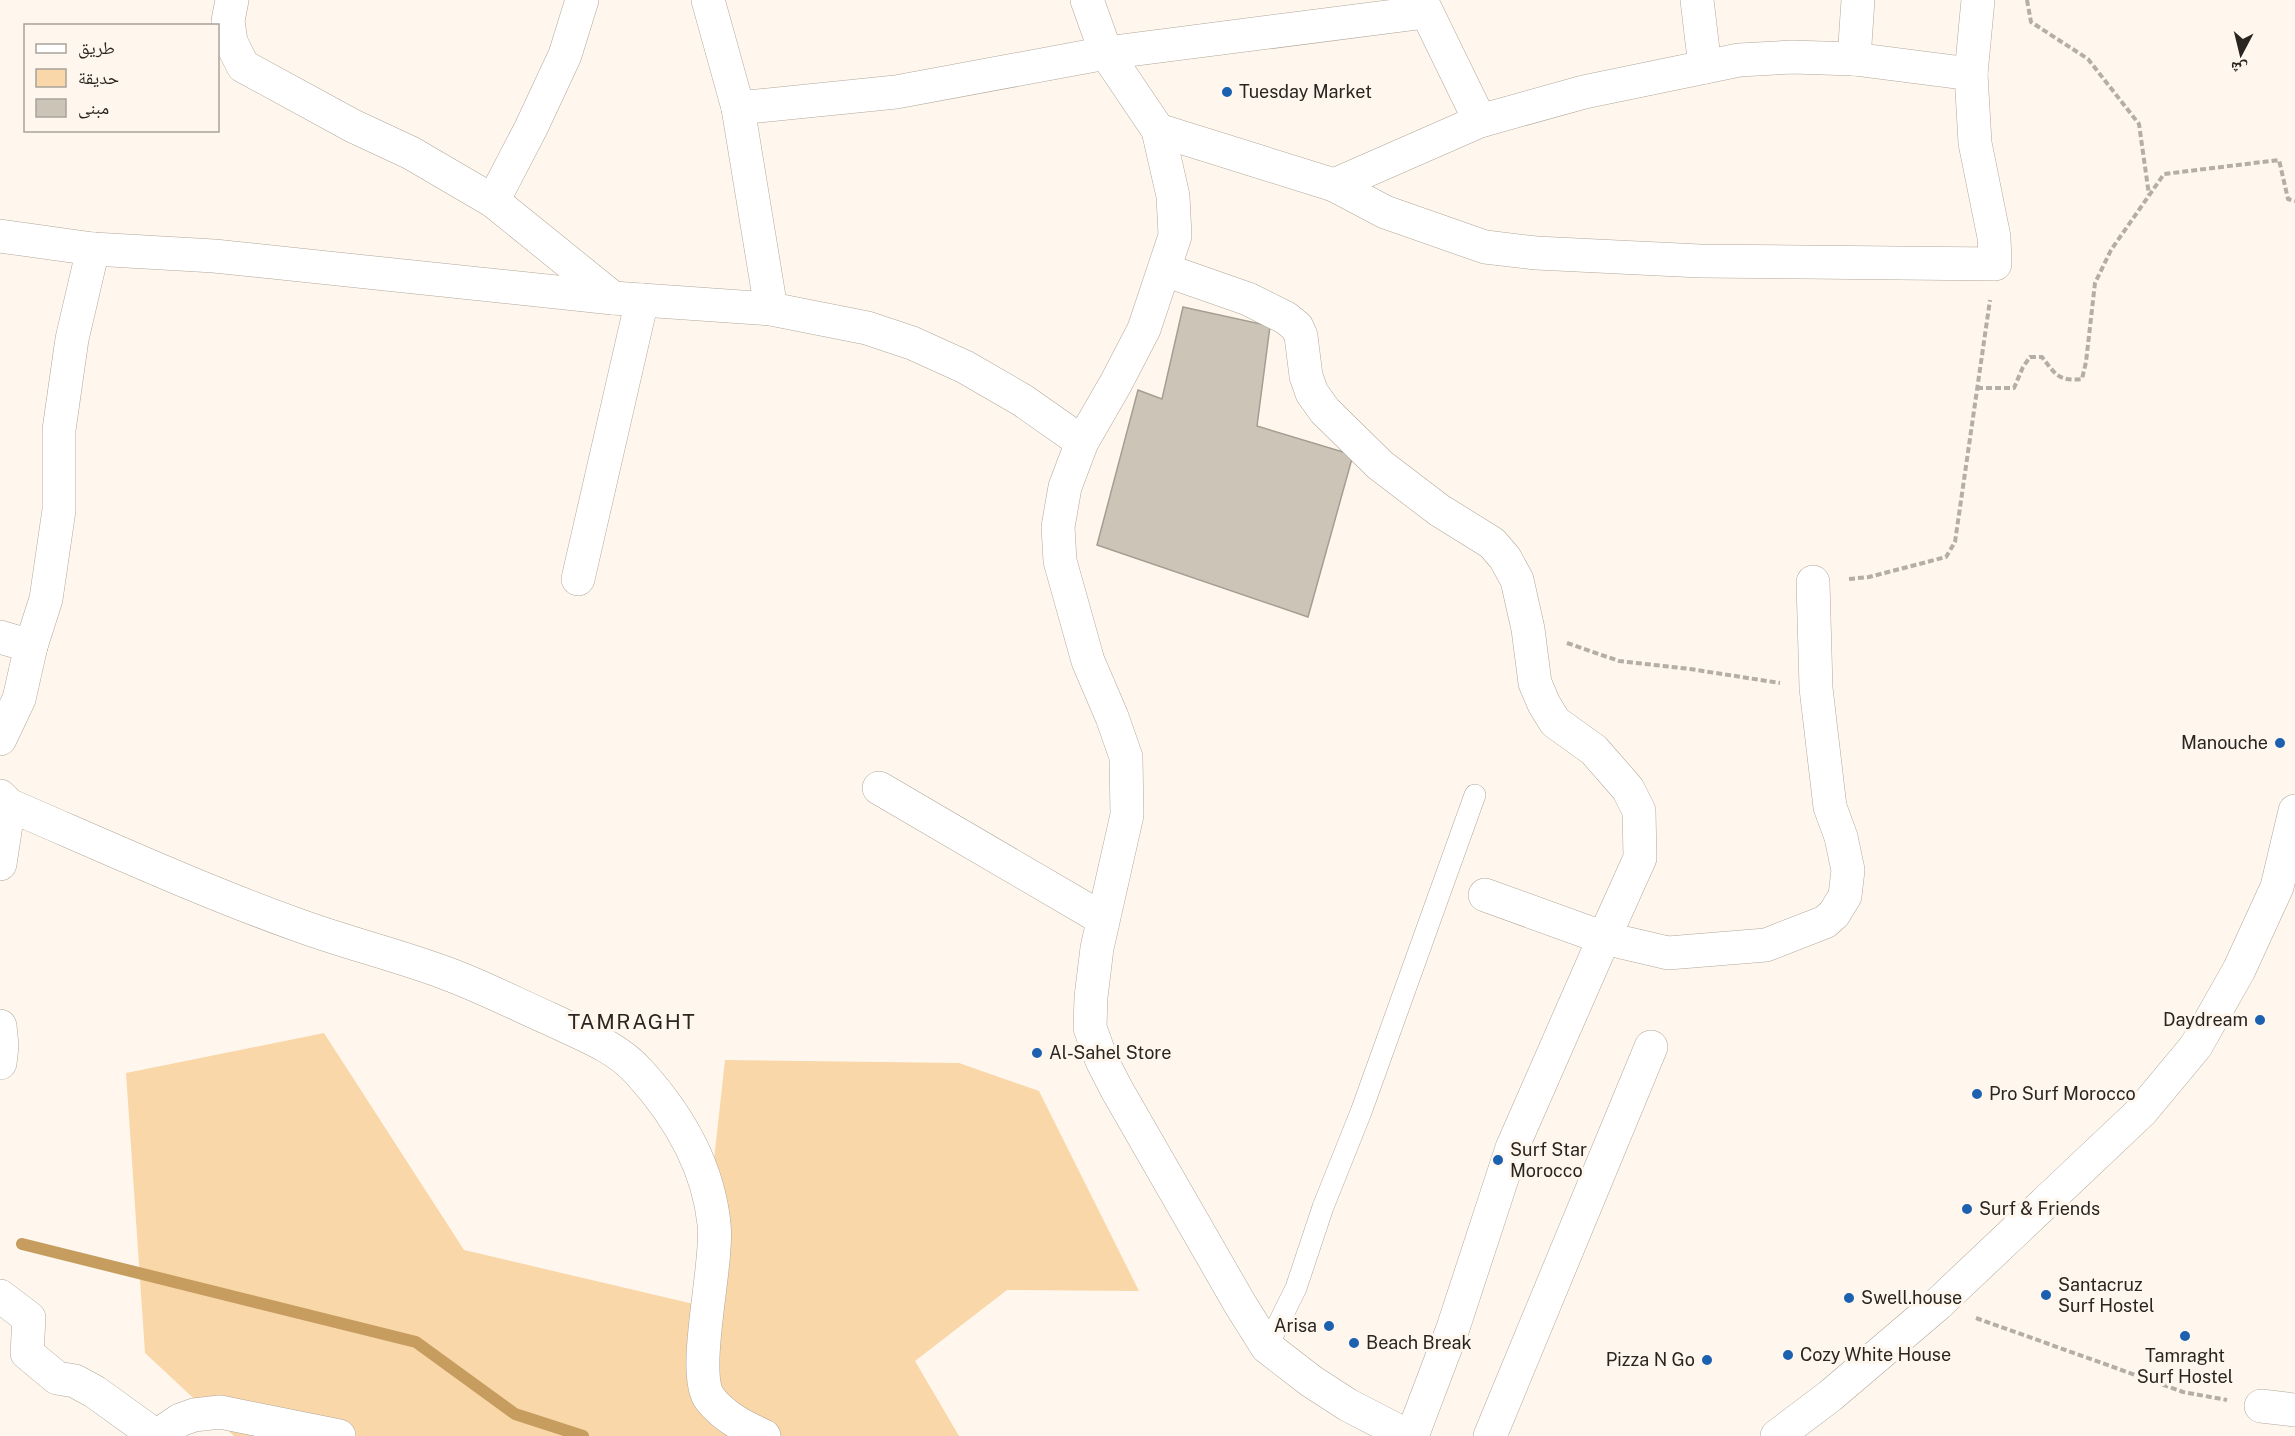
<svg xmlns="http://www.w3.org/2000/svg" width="2295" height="1436" font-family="'Public Sans','Noto Naskh Arabic',sans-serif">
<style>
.green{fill:#f9d7a8}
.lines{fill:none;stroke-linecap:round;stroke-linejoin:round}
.stream{stroke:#c69c5f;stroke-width:12}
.building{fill:#cdc4b8;stroke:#a69d91;stroke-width:1.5}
.service-casing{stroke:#b0a79b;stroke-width:22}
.minor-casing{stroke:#b0a79b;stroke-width:34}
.path{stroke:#b5aea6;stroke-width:4;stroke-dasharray:6 3;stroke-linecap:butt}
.service{stroke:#fff;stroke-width:21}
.minor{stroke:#fff;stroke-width:33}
.poi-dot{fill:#1c60b0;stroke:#fff7ed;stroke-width:2}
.labels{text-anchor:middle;stroke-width:6;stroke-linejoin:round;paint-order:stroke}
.poi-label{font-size:18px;fill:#292521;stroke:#fff7ed;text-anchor:start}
.quarter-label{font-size:21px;letter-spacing:1.5px;fill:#292521;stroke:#fff7ed}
</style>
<rect width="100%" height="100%" fill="#fff7ed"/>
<path class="green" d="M324 1033 464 1250 698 1305 725 1060 959 1063 1039 1091 1139 1291 1007 1290 915 1361 959 1436H234L145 1353 126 1073Z"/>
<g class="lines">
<path class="stream" d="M22 1244 416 1342 515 1414 583 1436"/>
</g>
<path class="building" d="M1183 307 1270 326 1257 426 1353 455 1308 617 1097 545 1138 390 1162 399Z"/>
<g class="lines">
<defs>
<path id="service" d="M1267 1347 1296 1288 1323 1207 1361 1112 1475 795"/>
<g id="minor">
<path d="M232 0 228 21 231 42 243 66 353 126 411 153 493 201 613 298"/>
<path d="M708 0 738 108 771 309"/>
<path d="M1421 0 1480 121"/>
<path d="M1697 0 1705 67"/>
<path d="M1792 57 1854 59 1971 74 1975 143 1994 237 1995 264 1700 261 1536 253 1485 247 1385 212 1334 185 1480 121 1584 92 1739 60Z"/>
<path d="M1854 59 1858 0"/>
<path d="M1971 74 1978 0"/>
<path d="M738 108 896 92 1106 53 1426 12"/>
<path d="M1158 130 1334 185"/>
<path d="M493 201 531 128 565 55 582 0"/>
<path d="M0 236 93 249 214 256 613 298 771 309 867 328 912 343 965 367 1022 400 1082 442 1065 487 1058 527 1060 561 1088 661 1112 717 1126 757 1127 815 1097 948 1091 997 1090 1028 1102 1061 1117 1090 1240 1304 1267 1347 1311 1381 1348 1405 1408 1436"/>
<path d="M1165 270 1248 299 1286 318 1297 327 1301 336 1306 376 1312 393 1325 411 1380 465 1439 510 1492 543 1505 558 1517 580 1528 629 1535 683 1544 704 1555 722 1594 750 1628 789 1639 811 1640 858 1604 938 1668 953 1766 945 1825 922 1834 914 1845 896 1848 870 1841 837 1830 807 1816 688 1813 582"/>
<path d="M1082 442 1116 383 1144 329 1175 236 1173 196 1158 130 1106 53 1087 0"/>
<path d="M578 579 642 300"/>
<path d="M0 637 31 646"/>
<path d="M0 739 19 699 31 646 46 599 59 510V430L72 339 93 249"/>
<path d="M879 788 1103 919"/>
<path d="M0 796 9 805C104 846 198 889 295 924 346 943 398 955 448 974 483 987 516 1004 550 1019 581 1034 616 1046 639 1072 678 1115 708 1165 714 1224 719 1263 690 1373 710 1399 724 1417 744 1427 764 1436"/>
<path d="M0 864 9 805"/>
<path d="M0 1026 2 1046 0 1063"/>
<path d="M0 1296 29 1318 27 1353 57 1378 75 1381 95 1392 156 1436"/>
<path d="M2261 1406 2295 1410"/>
<path d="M162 1436 167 1429 180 1420 194 1415 220 1412 339 1436"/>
<path d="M1412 1436 1453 1328 1512 1148 1604 938 1485 895"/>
<path d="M1490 1436 1651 1047"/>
<path d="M1777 1436 1830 1396 1938 1304 2142 1111 2196 1046 2239 970 2277 887 2295 811"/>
</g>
</defs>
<use href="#service" class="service-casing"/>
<use href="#minor" class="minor-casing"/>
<g class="path">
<path d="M2027 0 2031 22 2088 59 2139 124 2149 195"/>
<path d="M1977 388H2014L2023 367 2030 357H2042C2055 374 2059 382 2082 379L2086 362 2095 283 2111 250 2164 174 2279 160 2288 199 2295 201"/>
<path d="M1849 579 1869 577 1946 557 1955 542 1990 300"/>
<path d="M1567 643 1619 661 1690 669 1780 683"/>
<path d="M1976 1318 2183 1392 2227 1400"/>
</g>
<use href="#service" class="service"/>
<use href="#minor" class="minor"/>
</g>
<g class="poi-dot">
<circle cx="1227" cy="92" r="6"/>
<circle cx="2280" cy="743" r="6"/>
<circle cx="2260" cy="1020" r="6"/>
<circle cx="1037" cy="1053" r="6"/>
<circle cx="1977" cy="1094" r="6"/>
<circle cx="1498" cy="1160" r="6"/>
<circle cx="1967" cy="1209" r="6"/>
<circle cx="2046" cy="1295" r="6"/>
<circle cx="1849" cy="1298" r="6"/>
<circle cx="1329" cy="1326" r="6"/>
<circle cx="2185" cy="1336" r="6"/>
<circle cx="1354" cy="1343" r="6"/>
<circle cx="1788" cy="1355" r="6"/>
<circle cx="1707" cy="1360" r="6"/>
</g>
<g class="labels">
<g class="poi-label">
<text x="1239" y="98">Tuesday Market</text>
<text x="2268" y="749" text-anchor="end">Manouche</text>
<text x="2248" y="1026" text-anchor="end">Daydream</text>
<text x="1049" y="1059">Al-Sahel Store</text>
<text x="1989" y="1100">Pro Surf Morocco</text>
<text x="1510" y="1156">Surf Star<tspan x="1510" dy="21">Morocco</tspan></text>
<text x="1979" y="1215">Surf &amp; Friends</text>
<text x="2058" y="1291">Santacruz<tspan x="2058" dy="21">Surf Hostel</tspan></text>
<text x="1861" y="1304">Swell.house</text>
<text x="1317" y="1332" text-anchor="end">Arisa</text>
<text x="1366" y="1349">Beach Break</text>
<text x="1800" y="1361">Cozy White House</text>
<text x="2185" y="1362" text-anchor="middle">Tamraght<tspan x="2185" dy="21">Surf Hostel</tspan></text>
<text x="1695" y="1366" text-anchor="end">Pizza N Go</text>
</g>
<g class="quarter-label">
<text x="632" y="1029">TAMRAGHT</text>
</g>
</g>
<rect x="24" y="24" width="195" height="108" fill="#fff7ed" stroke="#a9a39b" stroke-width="1.5"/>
<rect x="36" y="44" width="30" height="9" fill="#ffffff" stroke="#a9a39b" stroke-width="1.5"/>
<text x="78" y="54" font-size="18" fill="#292521">طريق</text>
<rect x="36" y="69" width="30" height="18" fill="#f9d7a8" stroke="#a9a39b" stroke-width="1.5"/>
<text x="78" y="84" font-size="18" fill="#292521">حديقة</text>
<rect x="36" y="99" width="30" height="18" fill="#cdc4b8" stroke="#a9a39b" stroke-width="1.5"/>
<text x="78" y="114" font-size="18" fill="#292521">مبنى</text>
<g transform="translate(2241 54) rotate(187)" stroke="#fff7ed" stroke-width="4.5" paint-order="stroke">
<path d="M0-4.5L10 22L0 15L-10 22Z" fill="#292521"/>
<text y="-9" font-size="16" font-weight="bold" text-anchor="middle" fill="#292521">ش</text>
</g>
</svg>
